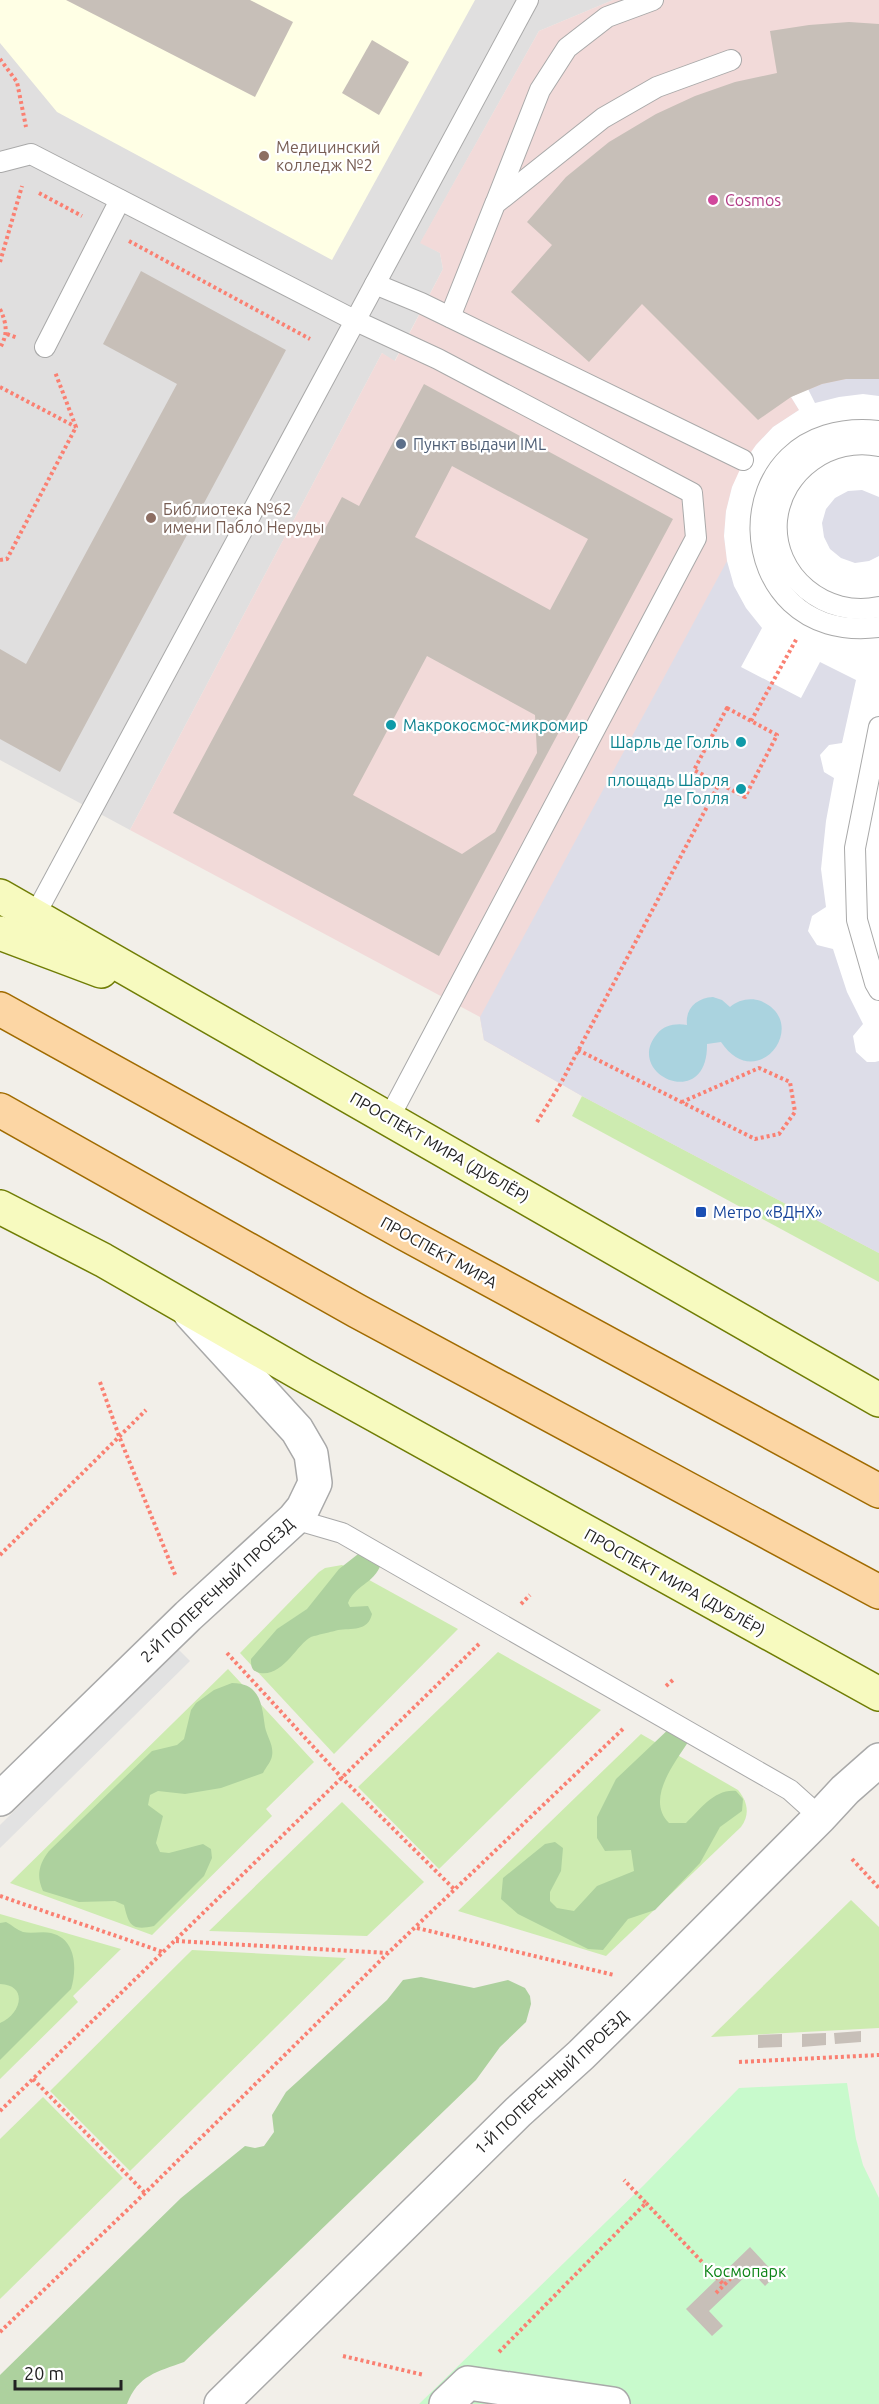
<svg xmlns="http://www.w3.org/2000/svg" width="879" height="2404" font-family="Ubuntu,sans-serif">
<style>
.residential{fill:#e0dfdf}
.commercial{fill:#f2dad9}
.education{fill:#ffffe5}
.grass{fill:#cdebb0}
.forest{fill:#add19e}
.park{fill:#c8facc}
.parking{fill:#e2e2e2}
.plaza{fill:#dddde8}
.water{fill:#aad3df}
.pier{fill:#fff}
.building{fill:#c7bfb8;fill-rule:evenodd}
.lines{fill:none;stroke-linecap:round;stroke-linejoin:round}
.lane-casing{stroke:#a9a9a9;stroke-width:22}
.street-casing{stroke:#a9a9a9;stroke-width:36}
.secondary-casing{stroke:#707d05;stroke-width:36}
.primary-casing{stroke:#a06b00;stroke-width:36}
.path{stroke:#fa8072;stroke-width:4;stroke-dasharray:3 3;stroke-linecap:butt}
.lane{stroke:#fff;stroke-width:20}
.street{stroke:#fff;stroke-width:33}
.secondary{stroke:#f7fabf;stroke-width:33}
.primary{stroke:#fcd6a4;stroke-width:33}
.education-dot{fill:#8d6e63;stroke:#fff;stroke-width:2}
.hotel-dot{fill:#d1479c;stroke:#fff;stroke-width:2}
.service-dot{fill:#5c6f8a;stroke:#fff;stroke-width:2}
.culture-dot{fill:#0f9aa8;stroke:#fff;stroke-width:2}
.transit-dot{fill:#1a4fb4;stroke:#fff;stroke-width:2}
.labels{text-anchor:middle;stroke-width:4.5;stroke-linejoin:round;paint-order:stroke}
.education-label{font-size:16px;fill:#785e54;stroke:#fff;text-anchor:start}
.hotel-label{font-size:16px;fill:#b23c85;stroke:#fff;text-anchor:start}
.service-label{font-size:16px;fill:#4e5e75;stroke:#fff;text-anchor:start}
.culture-label{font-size:16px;fill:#0d838f;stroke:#fff;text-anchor:end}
.street-label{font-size:16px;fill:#222;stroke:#fff}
.transit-label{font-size:16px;fill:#164399;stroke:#fff;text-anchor:start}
.park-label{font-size:16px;fill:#0c8416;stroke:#fff}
</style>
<rect width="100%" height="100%" fill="#f2efe9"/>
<path class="residential" d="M0 0H613L539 31 421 242 440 253 443 269 394 362 382 353 130 830 0 760Z"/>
<path class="commercial" d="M613 0H879V1253L582 1096 484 1040 480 1017 130 830 382 353 395 361 443 269 440 253 420 243 539 31Z"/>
<path class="education" d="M0 0H475L332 260 57 112 0 43Z"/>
<g class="grass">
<path d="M582 1096 879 1253V1282L572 1116Z"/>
<path d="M342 1565 458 1629 334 1754 240 1653 319 1572 325 1568Z"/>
<path d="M498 1652 601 1710 439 1869 358 1787Z"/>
<path d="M228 1669 314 1762 266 1809 272 1816 152 1935 10 1883Z"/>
<path d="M641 1734 738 1790C748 1802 750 1815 741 1827L606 1956 458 1911Z"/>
<path d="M342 1802 424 1882 367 1936 209 1931Z"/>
<path d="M851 1900 879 1927V2028L711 2037Z"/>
<path d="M0 1914 121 1949 73 1996 78 2002 0 2079Z"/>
<path d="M192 1950 346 1958 130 2171 50 2091Z"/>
<path d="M43 2097 123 2178 0 2299V2139Z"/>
</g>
<g class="forest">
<path d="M362 1551 381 1564C374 1584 355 1585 348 1603L350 1607 368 1606 372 1614C368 1632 351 1628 338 1630 335 1631 313 1636 311 1637 297 1644 283 1677 260 1673 251 1671 251 1666 251 1659L277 1629 307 1609 339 1569Z"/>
<path d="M232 1683C261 1683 262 1706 265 1727 267 1737 274 1745 272 1756 271 1762 266 1767 263 1773L221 1788 185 1794 158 1791 150 1795 148 1805 163 1816 156 1843 160 1852 169 1853 203 1844 211 1849 212 1858 204 1876 154 1926C131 1931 129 1925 124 1905L115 1901 79 1902 43 1891C36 1876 39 1864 49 1851L152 1751 177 1745 184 1739 191 1710 196 1703 214 1690Z"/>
<path d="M673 1725 688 1742C675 1763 645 1799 669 1823H686C701 1809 714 1789 736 1791L743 1799 742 1811 720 1827 700 1863 655 1910 628 1919 603 1950 588 1949 518 1914 501 1899 503 1878 545 1844 555 1842 563 1848 561 1871 550 1892V1901L557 1908 574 1911 597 1886 634 1871 631 1850 605 1851 597 1838V1817L616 1779Z"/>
<path d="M6 1922C12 1925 17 1930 23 1932 32 1934 42 1931 51 1933 77 1939 77 1970 71 1989L0 2060V2023C21 2015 29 1985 0 1984V1923Z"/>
<path d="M421 1977 474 1988 508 1980 525 1988 530 1996 531 2004 526 2022 500 2047 476 2080 184 2362C157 2372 138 2375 127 2404H0V2375L181 2198 245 2146 255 2148 264 2146 274 2132 272 2115 286 2092 387 2000 403 1980Z"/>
</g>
<path class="park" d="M847 2083 856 2139 863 2165 879 2198V2404H419L644 2185 739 2088Z"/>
<path class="parking" d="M178 1649 190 1661 0 1848V1825Z"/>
<path class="plaza" d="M871 378 879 379V1253L582 1096 484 1040 480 1017 727 561 724 536 726 511 732 487 756 445 773 427 799 410 791 397 822 384 846 379Z"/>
<path class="water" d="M713 997 722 1000 730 1007C738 1000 750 997 761 1001 812 1023 757 1096 721 1042L707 1044C708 1113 623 1074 657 1034 664 1025 676 1023 687 1025 685 1008 697 998 713 997Z"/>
<path class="pier" d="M808 389 815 403 839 397 863 394 879 396V497L862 490 848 491 835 498 826 509 822 523 824 537 830 549 841 558 855 563 869 561 879 556V1061L875 1062H867L856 1052 853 1036 863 1024 847 992 833 949 817 945 808 931 812 916 826 907 821 869 826 821 834 778 824 772 820 755 829 745 842 743 856 680 820 662 801 698 741 667 762 628 746 608 734 586 727 561 724 536 726 511 732 487 742 465 756 445 773 427 799 410 791 397Z"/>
<g class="building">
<path d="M66 0H250L293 22 255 97Z"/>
<path d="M849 22 879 24V379H846L822 384 791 397 758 420 642 304 589 362 511 292 552 245 527 222 566 177 609 142 656 114 695 96 735 82 777 73 770 31 809 25Z"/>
<path d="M372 40 409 62 379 115 342 93Z"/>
<path d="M141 271 286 350 60 772 0 739V649L26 664 177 384 103 344Z"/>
<path d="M424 384 673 519 439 956 173 813 342 497 359 506ZM452 466 588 539 550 610 415 537ZM427 656 535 715 537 753 495 832 462 854 353 795Z"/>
<path d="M861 2031V2042L835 2044 834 2033Z"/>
<path d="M826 2033V2045L802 2047V2034Z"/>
<path d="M782 2034V2047L758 2048V2035Z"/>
<path d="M750 2247 776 2275 765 2286 751 2271 709 2311 723 2326 712 2336 686 2309Z"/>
</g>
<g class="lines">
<defs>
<g id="lane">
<path d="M0 162 31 154 356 321 438 359 692 493 696 538 389 1118"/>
<path d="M496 202 540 90 567 48 607 17 653 0"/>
<path d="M375 284 421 303 743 460"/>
<path d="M450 317 495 204 603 118 657 87 731 60"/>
<path d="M45 347 120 200"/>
<path d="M879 431C717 414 725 647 879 627"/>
<path d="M879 446C831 436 782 470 777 520 772 576 826 619 879 607"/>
<path d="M879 727 855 848 857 920 875 983 879 990"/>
<path d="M35 915 528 0"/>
<path d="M294 1519 342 1533 790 1790 820 1817"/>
</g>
<g id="street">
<path d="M0 1799 188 1616 294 1519 303 1508 315 1483 311 1454 297 1430 190 1313"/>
<path d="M221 2404 518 2112 581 2055 639 1998 820 1817 845 1790 879 1760"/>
<path d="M446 2404 468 2383 613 2404"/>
</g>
<g id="secondary">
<path d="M0 896 879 1400"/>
<path d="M0 933 101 971"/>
<path d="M0 1207 103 1260 303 1375 879 1694"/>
</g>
<g id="primary">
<path d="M0 1009 404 1233 879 1491"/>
<path d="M0 1110 357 1311 879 1592"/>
</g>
</defs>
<use href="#lane" class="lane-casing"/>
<use href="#street" class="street-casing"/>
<use href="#secondary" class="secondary-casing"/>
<use href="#primary" class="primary-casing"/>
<g class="path">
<path d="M0 59 17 82 26 127"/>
<path d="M39 193 82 216"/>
<path d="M129 241 310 339"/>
<path d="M0 262 22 186"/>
<path d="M0 309C7 324 8 334 0 348"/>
<path d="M7 334 18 338"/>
<path d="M0 387 76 427"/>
<path d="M0 560 7 559 76 427 55 372"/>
<path d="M727 708 777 735 745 797 694 770Z"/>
<path d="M751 721 797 638"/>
<path d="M578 1050 755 1139 779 1134 795 1112 790 1082 759 1068 682 1102"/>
<path d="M537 1122 561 1083 719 784"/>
<path d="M100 1382 119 1436 176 1577"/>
<path d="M0 1555 146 1410"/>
<path d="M521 1604 530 1595"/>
<path d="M227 1653 342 1778 455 1890"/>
<path d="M666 1686 673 1680"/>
<path d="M852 1859 879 1888"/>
<path d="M0 1896 163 1952"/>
<path d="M417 1928 614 1975"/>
<path d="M176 1941 388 1953"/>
<path d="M739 2062 879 2055"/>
<path d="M33 2079 145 2193"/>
<path d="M0 2111 481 1642"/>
<path d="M646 2203 724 2285"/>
<path d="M716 2293 732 2277"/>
<path d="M0 2332 145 2193 388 1953 625 1727"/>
<path d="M499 2352 646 2203 624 2180"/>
<path d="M343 2356 424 2375"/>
</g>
<use href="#lane" class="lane"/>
<use href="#street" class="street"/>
<use href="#secondary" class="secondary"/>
<use href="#primary" class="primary"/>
</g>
<g class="education-dot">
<circle cx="264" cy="156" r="6"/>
<circle cx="151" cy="518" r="6"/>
</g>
<circle class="hotel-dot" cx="713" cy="200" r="6"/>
<circle class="service-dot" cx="401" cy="444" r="6"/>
<g class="culture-dot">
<circle cx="391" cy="725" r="6"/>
<circle cx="741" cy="742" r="6"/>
<circle cx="741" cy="789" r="6"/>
</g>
<rect class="transit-dot" x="695" y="1206" width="12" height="12" rx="3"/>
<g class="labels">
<g class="education-label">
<text x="276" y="153">Медицинский<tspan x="276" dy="18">колледж №2</tspan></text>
<text x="163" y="515">Библиотека №62<tspan x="163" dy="18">имени Пабло Неруды</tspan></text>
</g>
<g class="hotel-label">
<text x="725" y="206">Cosmos</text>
</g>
<g class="service-label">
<text x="413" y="450">Пункт выдачи IML</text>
</g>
<g class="culture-label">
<text x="403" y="731" text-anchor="start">Макрокосмос-микромир</text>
<text x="729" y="748">Шарль де Голль</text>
<text x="729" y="786">площадь Шарля<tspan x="729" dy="18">де Голля</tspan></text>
</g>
<g class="street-label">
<text transform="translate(440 1147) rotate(30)" y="6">ПРОСПЕКТ МИРА (ДУБЛЁР)</text>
<text transform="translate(439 1252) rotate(29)" y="6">ПРОСПЕКТ МИРА</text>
<text transform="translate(675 1582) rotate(29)" y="6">ПРОСПЕКТ МИРА (ДУБЛЁР)</text>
<text transform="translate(217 1590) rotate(-43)" y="6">2-Й ПОПЕРЕЧНЫЙ ПРОЕЗД</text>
<text transform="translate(551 2082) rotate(-43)" y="6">1-Й ПОПЕРЕЧНЫЙ ПРОЕЗД</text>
</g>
<g class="transit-label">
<text x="713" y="1218">Метро «ВДНХ»</text>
</g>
<g class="park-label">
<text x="745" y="2277">Космопарк</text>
</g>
</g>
<path d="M15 2380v9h106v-9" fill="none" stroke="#222222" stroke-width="3"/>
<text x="24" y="2380" font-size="18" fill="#222222" stroke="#ffffff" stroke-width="4.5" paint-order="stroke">20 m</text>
</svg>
